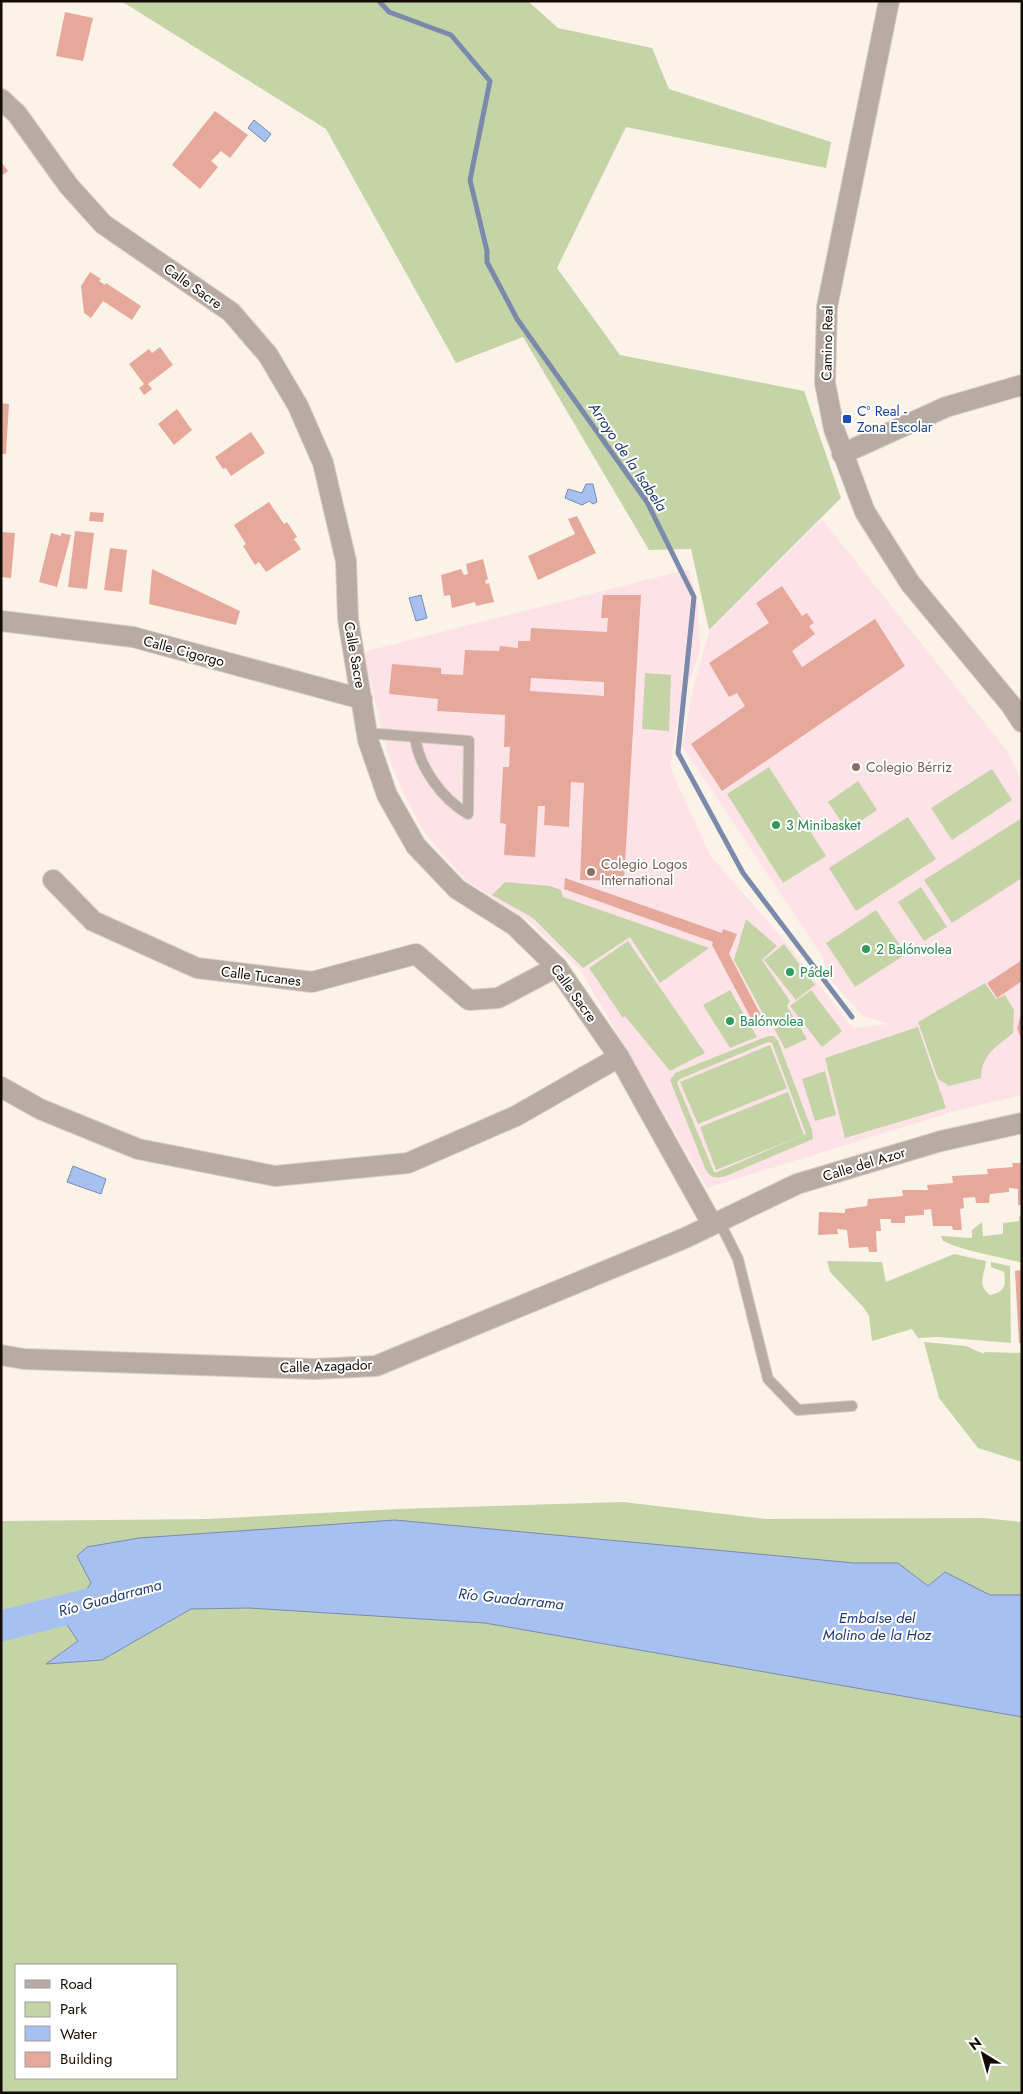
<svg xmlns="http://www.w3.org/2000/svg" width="1023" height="2094" font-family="Jost,sans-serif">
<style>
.education{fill:#fde3e7}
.green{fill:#c5d4a7;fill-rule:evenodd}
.water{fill:#a7c0f2;stroke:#7b8aab}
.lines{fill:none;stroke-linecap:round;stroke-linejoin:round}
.stream{stroke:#7b8aab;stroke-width:5}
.river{stroke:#a7c0f2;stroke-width:31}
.building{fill:#e7a89c;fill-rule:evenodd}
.lane-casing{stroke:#d7cec4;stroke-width:12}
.street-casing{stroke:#d7cec4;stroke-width:22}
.lane{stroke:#b8aba3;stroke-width:10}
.street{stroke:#b8aba3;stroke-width:20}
.transit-dot{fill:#1a4fb4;stroke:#fff;stroke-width:2}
.education-dot{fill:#8d6e63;stroke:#fff;stroke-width:2}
.leisure-dot{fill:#2e9e5b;stroke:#fff;stroke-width:2}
.labels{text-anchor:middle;stroke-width:4;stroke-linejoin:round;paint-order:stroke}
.street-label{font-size:14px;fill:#130c04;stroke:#fff}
.transit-label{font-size:14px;fill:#164399;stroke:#fff;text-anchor:start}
.education-label{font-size:14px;fill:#785e54;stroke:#fff;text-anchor:start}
.leisure-label{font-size:14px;fill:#27864d;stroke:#fff;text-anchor:start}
.water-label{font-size:15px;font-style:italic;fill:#1f3974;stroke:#fff}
</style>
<rect width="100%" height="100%" fill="#fcf3e8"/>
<path class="education" d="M822 519 1008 752 1022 782V1095L952 1112 707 1188 581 971 528 920 465 880 423 831 403 792 389 758 363 652 689 569 698 607 700 650 680 709 670 767 710 855 784 940 853 1028 888 1024 863 1016 829 979 822 956 682 746 693 689 710 629Z"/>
<g class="green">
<path d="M121 1H528L558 28 652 48 669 89 831 142 826 168 626 127 557 268 620 355 804 391 841 498 709 630 691 549 649 550 523 337 456 363 326 129Z"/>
<path d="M645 673 671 675 669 731 642 729Z"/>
<path d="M769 767 826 856 783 883 727 794Z"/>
<path d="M992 769 1012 800 952 840 931 808Z"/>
<path d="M858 781 877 810 847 830 828 802Z"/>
<path d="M908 817 936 859 856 911 829 868Z"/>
<path d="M1022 818V878L952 923 924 880Z"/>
<path d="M505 882 550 886 561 890 563 897 709 948 660 983 630 937 583 968 533 918 492 895Z"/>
<path d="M921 887 947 927 924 941 898 902Z"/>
<path d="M876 910 906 954 855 987 826 943Z"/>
<path d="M746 919 777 946 762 960 790 1001 787 1006 807 1039 785 1049 774 1028 768 1023 734 960Z"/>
<path d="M628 941 705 1053 670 1071 625 1016 623 1018 589 968Z"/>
<path d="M784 944 815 985 796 1000 764 960Z"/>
<path d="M985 983 996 999 1005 995 1014 1010 1013 1033C996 1048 982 1053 981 1078L949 1086 938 1079 918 1022Z"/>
<path d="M730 990 757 1037 730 1048 703 1005Z"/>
<path d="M811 990 842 1031 822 1047 790 1006Z"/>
<path d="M918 1027 946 1108 845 1138 825 1058Z"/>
<path d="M768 1036H774L778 1041 812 1130 813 1139 726 1176C715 1179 710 1178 705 1168L670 1080 675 1073ZM768 1042 772 1043 806 1134 717 1172H714L677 1083 680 1079Z"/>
<path d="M770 1045 787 1088 698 1124 680 1082Z"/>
<path d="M825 1071 836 1115 815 1121 802 1079Z"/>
<path d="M788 1092 804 1135 716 1170 700 1127Z"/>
<path d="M1019 1216 1022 1217V1263C995 1255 969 1253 943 1241L941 1236 972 1238V1230L982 1222 983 1236 1003 1234V1223L1019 1221Z"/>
<path d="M954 1254 986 1261C985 1275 976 1284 990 1295 1005 1292 1006 1286 1004 1272L991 1267V1262L1010 1266 1011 1343 938 1337 918 1338 912 1329 872 1341 869 1316 864 1308 830 1272 827 1261 882 1262 886 1282Z"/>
<path d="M924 1342 966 1346 984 1354V1352L1022 1353V1462L978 1448 939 1398Z"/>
<path d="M623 1502 766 1519 983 1518 1022 1522V2093H1V1521L207 1519 398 1509ZM16 1965H176V2078H16Z"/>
</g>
<g class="water">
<path d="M254 120 271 134 265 142 248 128Z"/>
<path d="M586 484H593L597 502 593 504 589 501 582 505 565 498 568 489 582 493Z"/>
<path d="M421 595 427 618 416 621 409 598Z"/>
<path d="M73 1166 106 1179 101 1194 67 1182Z"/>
<path d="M395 1520 854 1563H898L928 1586 945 1572 990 1595H1022V1717L485 1623 249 1608 191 1609 102 1660 46 1664 78 1641 63 1619 73 1610 91 1583 77 1556 87 1547 139 1538Z"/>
</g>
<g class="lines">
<path class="stream" d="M379 1 389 12 451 35 490 81 470 180 487 251V262L517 319 647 502 694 597 678 753 743 873 852 1017"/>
<path class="river" d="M1 1626 116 1597"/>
</g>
<g class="building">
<path d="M65 12 93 18 83 61 56 56Z"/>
<path d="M215 111 248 135 230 158 221 151 211 161 218 167 200 189 172 165Z"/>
<path d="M1 162 8 171 1 176Z"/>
<path d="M90 272 101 279 99 281 105 285 106 283 141 306 132 320 103 301 91 318 84 313 81 286Z"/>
<path d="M160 347 173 365 148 384 152 389 144 395 139 388 144 384 129 364 149 349 152 353Z"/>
<path d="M1 403 9 404 6 454H1Z"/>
<path d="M177 409 192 430 174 445 158 424Z"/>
<path d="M251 432 265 453 231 476 226 468 223 469 215 457Z"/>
<path d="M269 502 284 524 287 522 297 537 294 539 301 549 266 572 259 562 255 565 243 546 246 544 234 525Z"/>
<path d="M90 512 104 513 103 522 89 521Z"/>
<path d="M577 516 596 553 538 580 528 556 575 534 568 519Z"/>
<path d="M75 531 94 533 87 589 68 587Z"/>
<path d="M1 532 15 533 11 578 1 577Z"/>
<path d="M51 533 61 536V533L71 535 57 587 39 582Z"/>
<path d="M110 548 127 550 122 592 104 590Z"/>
<path d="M483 559 488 579 485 581 486 584 489 583 494 602 476 606 475 602 452 608 450 595 444 596 441 575 461 569 464 575 468 574 466 564Z"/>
<path d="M152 569 240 611 236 625 149 604Z"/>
<path d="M782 586 802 616 807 613 814 623 809 626 815 634 792 651 802 667 875 619 905 666 722 791 691 744 745 706 737 693 729 697 709 663 769 623 756 603Z"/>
<path d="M603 595H641L624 881 580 880 584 783 571 782 569 827 544 825 545 806H538L535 857 504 855 506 824 500 823 503 767H509L510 747H504L505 715 437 711 438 699 389 694 392 664 441 668V674L463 675 465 650 499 651 500 646 518 648V641H530L531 628 607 632 608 618H601ZM531 678 604 682V696L530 691Z"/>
<path d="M565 878 722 933 723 929 737 934 729 954 764 1021 755 1026 712 945 713 942 564 889Z"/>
<path d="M1022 960V981L997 998 987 983Z"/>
<path d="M1022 1011V1041L1017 1028Z"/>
<path d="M1012 1163H1022V1205H1018V1189L1009 1188V1192L990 1194 989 1203H976L975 1197 963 1198 964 1208 960 1209 962 1230H953L952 1226H933L931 1209 924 1210V1215L905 1216V1223H891V1219H880L881 1231H876L877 1252H869L868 1247 849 1248 847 1230 837 1229 838 1234 818 1235 819 1212 845 1213V1209L867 1206 868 1199 903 1196 902 1190H928L927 1185 953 1183 952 1176 988 1174 987 1169 1013 1167Z"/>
<path d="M1022 1270V1343H1019L1015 1271Z"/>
</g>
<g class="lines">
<defs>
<g id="lane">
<path d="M367 733 469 741 468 814C442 799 419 767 415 737"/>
<path d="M719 1221 738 1259 768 1379 798 1410 852 1406"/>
</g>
<g id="street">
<path d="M889 1 827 307 825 383 834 429 865 512 910 583 1011 705 1022 722"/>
<path d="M1 99 17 114 68 185 103 224 231 312 268 355 298 406 323 463 346 561 348 619 368 740 387 795 416 846 457 889 514 925 557 967 619 1057 712 1224"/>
<path d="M842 454 946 407 1022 385"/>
<path d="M1 621 133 637 362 699"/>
<path d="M53 880 93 921 197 968 312 982 416 954 469 1000 498 998 557 967"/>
<path d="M1 1087 40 1109 138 1149 275 1176 408 1163 516 1116 619 1057"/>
<path d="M1 1355 24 1359 314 1369 376 1366 685 1238 797 1184 941 1141 1022 1123"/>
</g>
</defs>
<use href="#lane" class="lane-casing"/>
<use href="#street" class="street-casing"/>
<use href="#lane" class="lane"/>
<use href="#street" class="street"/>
</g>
<rect class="transit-dot" x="842" y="414" width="10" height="10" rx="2.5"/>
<g class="education-dot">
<circle cx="856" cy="767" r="5"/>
<circle cx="591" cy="872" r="5"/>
</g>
<g class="leisure-dot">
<circle cx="776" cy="825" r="5"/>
<circle cx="866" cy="949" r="5"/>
<circle cx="790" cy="972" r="5"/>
<circle cx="730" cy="1021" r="5"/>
</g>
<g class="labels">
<g class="street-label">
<text transform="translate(193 286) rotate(35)" y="5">Calle Sacre</text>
<text transform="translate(827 343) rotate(-89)" y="5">Camino Real</text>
<text transform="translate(184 651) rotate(15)" y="5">Calle Cigorgo</text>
<text transform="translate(355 655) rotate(80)" y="5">Calle Sacre</text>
<text transform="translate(261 976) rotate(7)" y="5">Calle Tucanes</text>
<text transform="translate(574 993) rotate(54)" y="5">Calle Sacre</text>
<text transform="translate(864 1164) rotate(-17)" y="5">Calle del Azor</text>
<text transform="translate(326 1366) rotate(-2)" y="5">Calle Azagador</text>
</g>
<g class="transit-label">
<text x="857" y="416">Cº Real -<tspan x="857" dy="16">Zona Escolar</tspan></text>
</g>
<g class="education-label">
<text x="866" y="772">Colegio Bérriz</text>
<text x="601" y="869">Colegio Logos<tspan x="601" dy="16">International</tspan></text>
</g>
<g class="leisure-label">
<text x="786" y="830">3 Minibasket</text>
<text x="876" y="954">2 Balónvolea</text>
<text x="800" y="977">Pádel</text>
<text x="740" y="1026">Balónvolea</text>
</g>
<g class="water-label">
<text transform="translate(628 457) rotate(56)" y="5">Arroyo de la Isabela</text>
<text transform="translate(110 1598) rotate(-15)" y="5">Río Guadarrama</text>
<text transform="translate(511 1599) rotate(6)" y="5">Río Guadarrama</text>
<text x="877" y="1623">Embalse del<tspan x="877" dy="17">Molino de la Hoz</tspan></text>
</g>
</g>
<rect width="1023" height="2094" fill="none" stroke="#130c04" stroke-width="5"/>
<rect x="15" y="1964" width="162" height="115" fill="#ffffff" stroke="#a19e9b"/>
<rect x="25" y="1980" width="25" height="8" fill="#b8aba3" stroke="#a19e9b"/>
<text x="60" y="1989" font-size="15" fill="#130c04">Road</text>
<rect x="25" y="2002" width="25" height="15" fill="#c5d4a7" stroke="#a19e9b"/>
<text x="60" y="2014" font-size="15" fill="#130c04">Park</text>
<rect x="25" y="2026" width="25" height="15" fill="#a7c0f2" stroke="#a19e9b"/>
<text x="60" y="2039" font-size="15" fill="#130c04">Water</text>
<rect x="25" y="2052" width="25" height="15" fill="#e7a89c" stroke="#a19e9b"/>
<text x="60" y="2064" font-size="15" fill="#130c04">Building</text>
<g transform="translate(983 2054) rotate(323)" stroke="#ffffff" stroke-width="4" paint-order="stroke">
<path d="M0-4L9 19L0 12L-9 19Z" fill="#130c04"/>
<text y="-8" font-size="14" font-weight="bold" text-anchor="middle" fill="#130c04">N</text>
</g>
</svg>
